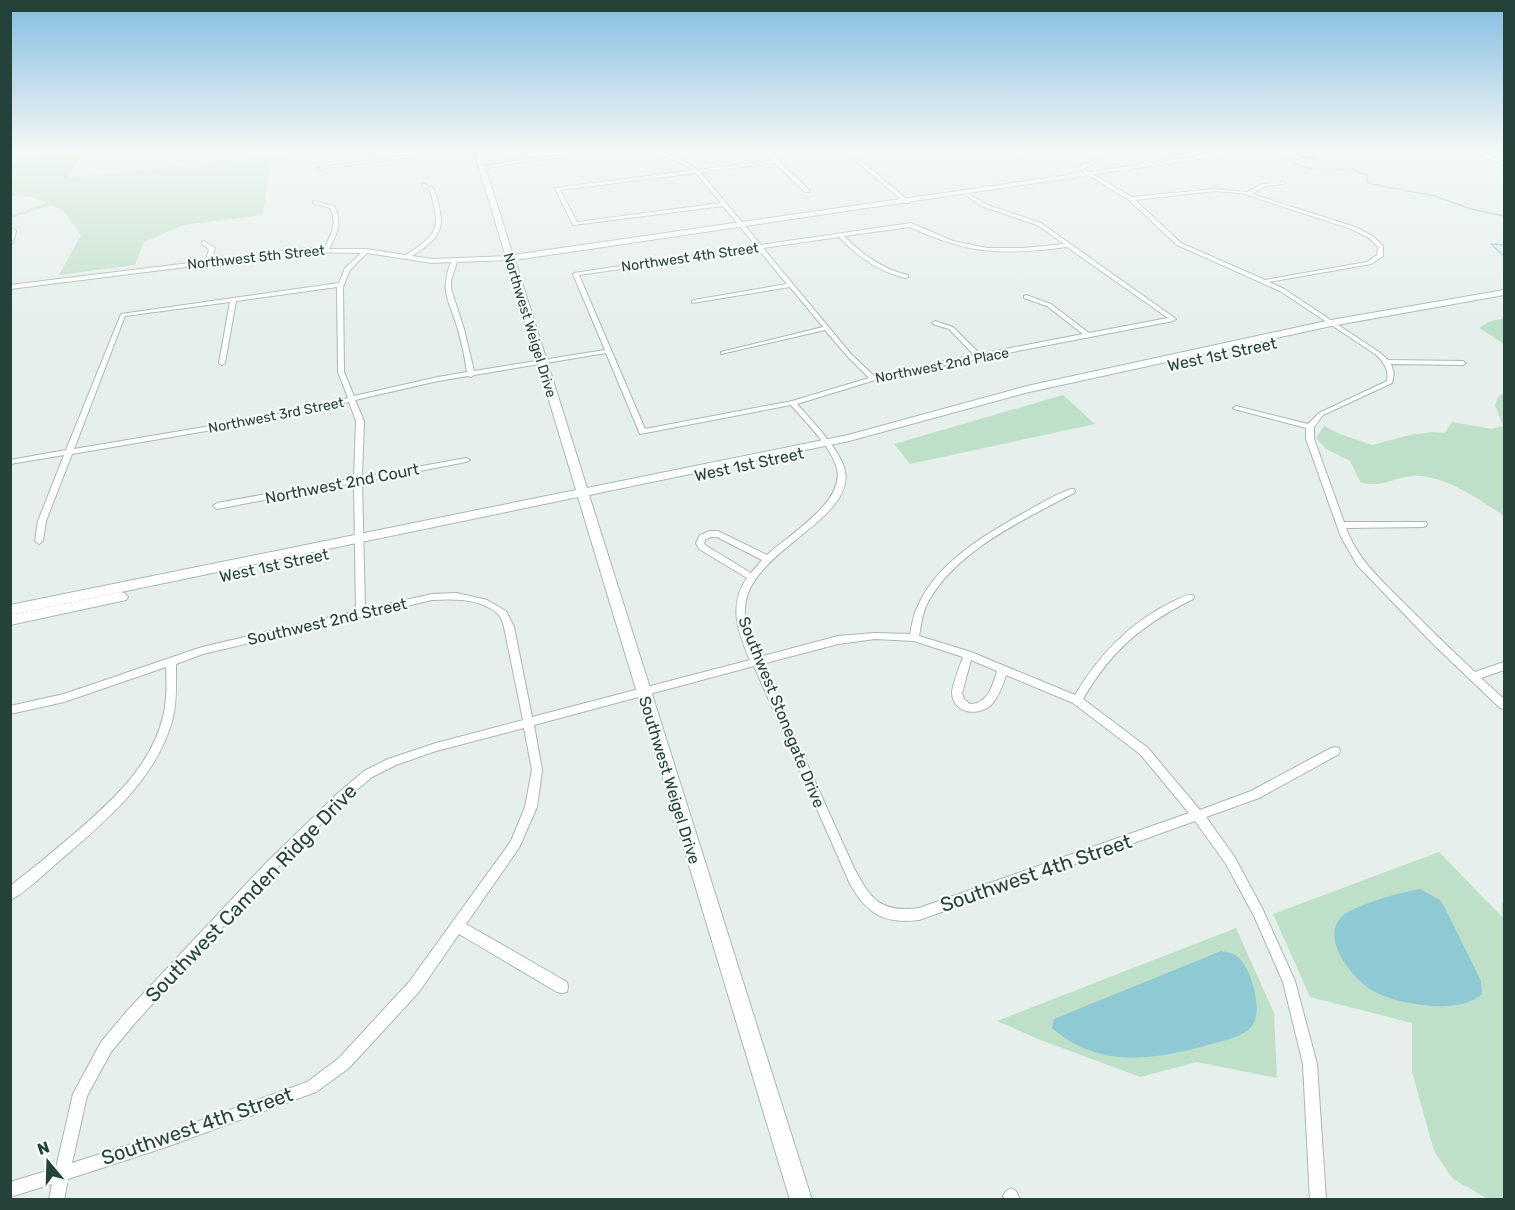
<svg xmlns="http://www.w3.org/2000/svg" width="1515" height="1210" font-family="Rubik,sans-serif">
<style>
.green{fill:#bfe0c8}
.water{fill:#8ec9d4}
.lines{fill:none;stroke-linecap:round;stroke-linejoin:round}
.stream{stroke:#8ec9d4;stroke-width:1.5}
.street-casing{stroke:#a8b8b2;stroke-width:2}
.secondary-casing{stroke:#a4bbb3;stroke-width:2}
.street{fill:#fff;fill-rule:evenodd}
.secondary{fill:#fff;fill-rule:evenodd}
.labels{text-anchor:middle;stroke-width:4.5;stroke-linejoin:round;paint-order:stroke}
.far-street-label{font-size:14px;fill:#24423a;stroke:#f7fbf9}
.street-label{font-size:16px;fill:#24423a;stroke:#f7fbf9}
.near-street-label{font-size:20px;fill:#24423a;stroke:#f7fbf9}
</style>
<rect width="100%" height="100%" fill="#e6efeb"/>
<g class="green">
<path d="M11 151H18L12 160 82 153 68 178 335 151 271 159 263 215 183 225 144 242 135 265 59 275 81 235 64 211 51 205 14 217 11 216 46 203 33 197 11 196Z"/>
<path d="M1504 318V344L1479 328 1488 322Z"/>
<path d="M1504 393V516C1481 500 1441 473 1411 476 1390 479 1384 487 1361 483L1350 461 1326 449 1316 438 1324 426 1340 434 1372 445 1409 435 1432 432 1445 433 1452 422 1492 429 1503 426 1495 405 1498 397Z"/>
<path d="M1063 395 1095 424 910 464 894 444Z"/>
<path d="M1439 852 1502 917V903L1504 900V1199H1488L1453 1179 1434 1151 1412 1072V1023L1310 997 1273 914Z"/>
<path d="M1236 928 1274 1013 1277 1078 1197 1062 1140 1077 1038 1039 997 1021Z"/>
</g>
<g class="water">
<path d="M1420 889 1440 900 1445 908 1481 981 1482 994C1460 1015 1402 1005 1377 993 1352 981 1312 930 1350 911 1369 901 1399 893 1420 889Z"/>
<path d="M1221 951C1227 952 1233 953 1238 957 1252 969 1265 1015 1250 1028 1240 1038 1221 1041 1208 1045 1153 1060 1099 1069 1052 1028L1054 1019Z"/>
</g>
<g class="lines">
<g class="stream">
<path d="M1266 152 1307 168 1327 170 1351 169 1367 175V182L1371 184 1435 196 1471 209 1504 216"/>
<path d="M1291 162 1303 157 1314 159V151"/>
<path d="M1504 245 1491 244 1504 256"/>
</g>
<defs>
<g id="street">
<path d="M440 151H454L319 169 317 168Z"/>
<path d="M594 151H609L514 163 482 169 480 168 514 161Z"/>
<path d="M649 151H656L679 158 698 170 773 160 764 151H769L780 160V162L809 190V192H805L775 163 700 172 761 245 911 223 953 241 987 248H1024L1064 244 1037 225 981 206 964 194 968 193 985 204 1041 223 1176 319 1173 321 888 376 797 404C811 420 841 450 845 471 855 521 745 552 745 610 744 626 752 642 759 657L838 636 875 633 910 634C912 625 913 616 917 608 934 565 984 535 1022 514 1038 505 1054 495 1071 489H1074L1075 491 1074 493C1023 520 955 551 927 604 922 614 921 626 919 636L971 652 1075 695C1099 655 1129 623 1172 602 1179 599 1186 594 1193 595L1194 597 1193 599C1142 625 1112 649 1083 699L1148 748 1200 810 1251 791 1331 748 1335 747 1339 748 1340 751 1339 754 1259 798 1206 817 1234 856 1262 908 1295 981 1317 1064 1326 1200H1310L1303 1064 1283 982 1254 916 1226 864 1195 821 919 920C884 924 867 914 850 884L754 666 534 725 542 770 537 807 519 848 466 924 567 982 568 987 567 992 562 993 557 992 459 934 419 992 349 1068 316 1092 166 1147 68 1179 64 1200H49L52 1184 10 1197V1182L56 1168 73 1094 101 1042 126 1012 265 864 338 793 364 771 388 759 436 743 523 720 504 627C503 623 501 617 498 614 480 598 454 599 432 600L203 654 176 664C176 682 177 700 173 718 157 778 108 819 64 857 50 868 26 893 10 900V886C32 869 54 851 75 833 111 802 151 766 163 717 167 701 167 684 166 667L64 702 10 714V706L64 694 202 647 356 611 354 483 217 509 213 506 217 503 354 478 356 421 349 402 264 421 72 454 46 521 43 541 39 544 35 541 38 521 64 455 10 464V460L66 450 121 314 339 283 345 268 361 253 306 252 10 289V285L206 261 209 249 202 244V242L204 241 215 248 212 260 306 248 324 249C331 235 338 223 330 208L313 203V201H315L334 206C343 222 337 234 329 249H366L406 255C440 233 440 228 430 190L422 185 424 184 434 189C445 226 446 234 412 256L432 259 510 256 513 258 510 260 457 262 451 281V289L464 329 474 371 605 350 573 274 574 273 756 246 723 206 573 225 555 188 694 170 675 160ZM696 173 721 203 577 222 560 190ZM910 227C969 255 1004 255 1067 247L1168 318 1089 333 1051 304 1026 295 1024 296V298L1047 306 1083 334 980 354 953 327 935 321 932 323 933 324 949 329 974 355 874 376 851 354 763 248 839 237C859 257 878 272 906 278L908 277V275C882 269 863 255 844 236ZM758 249 787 284 694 300 692 301V303L790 287 823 327 721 352V354L825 330 847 356 869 378 792 401 645 429 579 275ZM367 253 432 263 451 262C439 293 450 301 458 330 462 344 465 358 467 372L438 377 354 396 344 372 343 287 350 270ZM337 287 338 372 348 398 264 417 74 449 125 316 230 302 219 363 222 365 225 363 236 301ZM606 353 640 434 791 405C806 423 832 447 837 469 845 502 788 535 767 555L718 531H710L700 535 696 543 699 549 747 578C728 605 738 633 750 660L532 717 514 627 506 611 487 600 457 593 432 594 365 609 362 482 466 462 470 460 466 458 362 477 364 421 355 400 438 381 468 376 471 377 474 375ZM711 537H717L762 560 751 573 705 545 704 543 706 539ZM875 639 914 641 963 657C960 665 952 686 952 693 953 714 979 717 992 704 999 696 1003 685 1006 675L1073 703 1140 754 1189 813 919 908C881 913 871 900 854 868L762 664 838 644ZM971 660 997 671C993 685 988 704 970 704L964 699 962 693ZM524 728 532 770 525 807 511 841 409 982 339 1058 307 1082 166 1133 72 1163 87 1096 111 1052 136 1022 273 872 346 799 372 777 396 765 436 751Z"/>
<path d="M845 151H850L909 201V203H905Z"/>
<path d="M1096 159 1100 160 1084 169 1132 197 1214 189 1247 192 1262 184 1285 182 1283 184 1265 186 1252 194 1355 227 1373 236 1383 246V256L1371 264 1269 282 1284 289 1379 352 1388 360 1463 361 1466 363 1463 365 1391 364 1394 373 1392 383 1323 415 1314 427V439L1344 522H1426L1427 524 1426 526 1423 527 1346 528C1357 558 1379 578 1402 601 1426 625 1450 649 1475 672L1504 662V670L1481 678 1504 699V709L1500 708 1431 642 1357 565 1341 537 1306 439V428L1234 409 1233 408 1236 406 1308 424 1319 413 1387 381C1389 369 1384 362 1375 354L1280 291 1177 245 1129 200 1079 169 1081 165ZM1214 191 1241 193 1351 229 1369 238 1378 247 1377 255 1367 262 1265 280 1181 243 1135 200Z"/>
<path d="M10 226 16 231 13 243 10 244Z"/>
<path d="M1011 1188 1016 1191 1020 1200H1005L1003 1196 1006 1191Z"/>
</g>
<g id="secondary">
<path d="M474 151H480L513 255 1234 151H1252L515 260 587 488 848 435 1027 386 1331 320 1504 290V295L1331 326 1029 392 849 441 589 495 812 1200H790L578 497 10 615V605L576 490Z"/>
<path d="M1470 151H1480L1504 161V165Z"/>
<path d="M121 592 126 594 128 597 126 600 10 625V615Z"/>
</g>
</defs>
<use href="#street" class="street-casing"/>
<use href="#secondary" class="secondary-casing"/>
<use href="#street" class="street"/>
<use href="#secondary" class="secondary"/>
</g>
<linearGradient id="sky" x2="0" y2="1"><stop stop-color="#84bce0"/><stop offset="0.47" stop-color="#f4f8f6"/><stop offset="1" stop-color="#f4f8f6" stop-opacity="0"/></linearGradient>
<rect width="1515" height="321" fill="url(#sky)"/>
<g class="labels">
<g class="far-street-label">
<text transform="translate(256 257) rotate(-6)" y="5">Northwest 5th Street</text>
<text transform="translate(690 257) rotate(-8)" y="5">Northwest 4th Street</text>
<text transform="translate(530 325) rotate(73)" y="5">Northwest Weigel Drive</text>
<text transform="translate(942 365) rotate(-11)" y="5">Northwest 2nd Place</text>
<text transform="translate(276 415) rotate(-11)" y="5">Northwest 3rd Street</text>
</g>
<g class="street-label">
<text transform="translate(1222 354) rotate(-12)" y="6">West 1st Street</text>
<text transform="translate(749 464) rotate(-12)" y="6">West 1st Street</text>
<text transform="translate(342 483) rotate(-11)" y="6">Northwest 2nd Court</text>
<text transform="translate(274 565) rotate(-12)" y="6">West 1st Street</text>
<text transform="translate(327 621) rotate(-13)" y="6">Southwest 2nd Street</text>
<text transform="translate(782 712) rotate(68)" y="6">Southwest Stonegate Drive</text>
<text transform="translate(670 780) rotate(73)" y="6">Southwest Weigel Drive</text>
</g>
<g class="near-street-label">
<text transform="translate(1036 873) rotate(-19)" y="7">Southwest 4th Street</text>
<text transform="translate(251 893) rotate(-46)" y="7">Southwest Camden Ridge Drive</text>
<text transform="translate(197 1126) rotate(-19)" y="7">Southwest 4th Street</text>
</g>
</g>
<rect width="1515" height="1210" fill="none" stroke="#24423a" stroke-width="24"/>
<g transform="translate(48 1162) rotate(341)" stroke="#f7fbf9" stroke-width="4.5" paint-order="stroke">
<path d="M0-4.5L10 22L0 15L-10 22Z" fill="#24423a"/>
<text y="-9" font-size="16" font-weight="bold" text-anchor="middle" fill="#24423a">N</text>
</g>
</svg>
